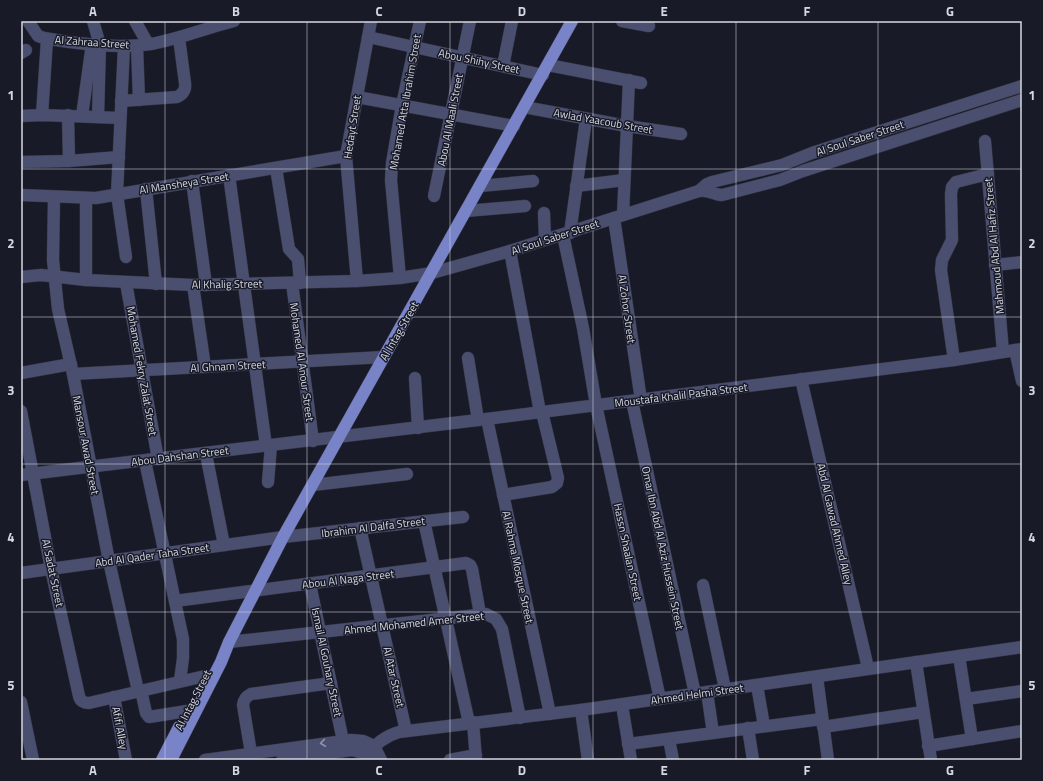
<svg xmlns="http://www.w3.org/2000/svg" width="1043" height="781" font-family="'Titillium Web',sans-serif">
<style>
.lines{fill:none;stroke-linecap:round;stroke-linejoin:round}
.minor-casing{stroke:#333541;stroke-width:13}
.major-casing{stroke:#333541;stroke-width:13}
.minor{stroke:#4a4f70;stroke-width:12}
.major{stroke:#7983c7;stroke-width:12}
.oneway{stroke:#9094a8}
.grid{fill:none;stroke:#d6d8e1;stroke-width:1;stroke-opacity:0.55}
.labels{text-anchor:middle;stroke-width:3;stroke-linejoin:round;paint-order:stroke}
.street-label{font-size:11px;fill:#d6d8e1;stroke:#181a27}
.neatline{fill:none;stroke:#d6d8e1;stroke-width:1.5}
.grid-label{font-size:13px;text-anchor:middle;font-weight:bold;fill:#d6d8e1}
</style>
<rect width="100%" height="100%" fill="#181a27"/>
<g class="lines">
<defs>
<g id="minor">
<path d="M28 21 38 36 44 38C78 44 116 49 151 44 179 39 206 28 234 21"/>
<path d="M93 21 100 45 98 117"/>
<path d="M135 21 148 44"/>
<path d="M622 21 649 26"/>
<path d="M368 37 543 75"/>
<path d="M124 46 117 194 126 257"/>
<path d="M137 46 139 100"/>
<path d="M21 53 26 50"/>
<path d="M548 65 641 83"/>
<path d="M503 66 512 21"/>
<path d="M357 97 514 126"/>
<path d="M121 101 177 97C183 94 186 90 185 83L179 38"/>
<path d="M524 107 627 126 681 134"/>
<path d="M42 115 47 39"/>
<path d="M68 115 69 161"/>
<path d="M21 116 42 115 120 118"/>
<path d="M82 116 92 44"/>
<path d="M985 141 1003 352"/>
<path d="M21 162 69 161 119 157"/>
<path d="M276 168 289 249 298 259 300 283"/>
<path d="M229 175 266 446"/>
<path d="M192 181 206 285"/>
<path d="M480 186 533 181"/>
<path d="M576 186 624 180"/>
<path d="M146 189 156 284"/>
<path d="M699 191 707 184 712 182 782 165 812 153 1022 86"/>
<path d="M21 195 96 198 346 156"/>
<path d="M434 196 470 21"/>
<path d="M54 197 53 260 58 309 73 374 109 561 138 691"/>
<path d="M86 199V280"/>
<path d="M466 211 525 206"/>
<path d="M544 213 545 240"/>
<path d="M623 215 629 80"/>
<path d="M614 218 641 400"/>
<path d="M570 233 586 119"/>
<path d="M563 235 583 328 596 405 660 699"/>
<path d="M510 251 540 412"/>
<path d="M995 265 1022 262"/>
<path d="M21 277 41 275 86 280 193 285 357 281 400 278 432 273 510 251 699 191C708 189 714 195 722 195L780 180 803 171 1022 100"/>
<path d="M400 278 391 180 392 163 402 105 420 21"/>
<path d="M357 281 346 156 371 21"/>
<path d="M126 283 158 459"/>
<path d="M292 283 313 441"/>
<path d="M193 285 205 367"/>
<path d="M1015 350 1022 381"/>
<path d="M468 358 478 420"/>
<path d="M954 360 941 270 942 260 952 240 951 194 952 187 956 182 988 174"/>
<path d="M21 373 71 364"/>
<path d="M73 374 384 357"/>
<path d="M415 378 418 428"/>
<path d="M801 379 868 668"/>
<path d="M632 401 695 694"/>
<path d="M21 411 51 569 79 696C80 701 84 703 89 703L205 676"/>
<path d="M487 419 550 714"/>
<path d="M206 454 224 545"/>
<path d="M145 461 183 639V658L180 681"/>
<path d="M21 475 478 420 954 360 1022 349"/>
<path d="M268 482 271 445"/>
<path d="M313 485 407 474"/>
<path d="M503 495 552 487 557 483 558 478 542 412"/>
<path d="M424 521 469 723"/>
<path d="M360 528 406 731"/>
<path d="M21 573 283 537 463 517"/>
<path d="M310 584 343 741"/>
<path d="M703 585 725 689"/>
<path d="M175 601 466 563 470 565 472 569 480 614"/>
<path d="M229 642 486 614 496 619 502 629 520 718"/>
<path d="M959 656 972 739"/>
<path d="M916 662 931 760"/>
<path d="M817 677 828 760"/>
<path d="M757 685 764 726"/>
<path d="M141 690 146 713 149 717 187 711"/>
<path d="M707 692 713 733"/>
<path d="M114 697 126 760"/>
<path d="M966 699 1022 691"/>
<path d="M21 702 33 760"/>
<path d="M622 705 631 760"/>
<path d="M581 710 588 760"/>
<path d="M473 722 476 760"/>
<path d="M823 727 923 712"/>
<path d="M748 728 753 760"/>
<path d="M669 739 673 760"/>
<path d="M628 744 822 719"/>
<path d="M928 746 1022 731"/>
<path d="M251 753 243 705C244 699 246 697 251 694L331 683"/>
<path d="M366 755C376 744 385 736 399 732L581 710 1022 647"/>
<path d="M205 760 351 740 363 741 374 746 381 760"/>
<path d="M282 760 352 750 363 753 370 760"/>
<path d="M450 760 476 755"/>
</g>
<g id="major">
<path d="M162 760 179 727"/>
<path d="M171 760 221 662 229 642 283 537 572 21"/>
</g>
</defs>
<use href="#minor" class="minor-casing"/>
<use href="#major" class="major-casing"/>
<use href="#minor" class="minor"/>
<use href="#major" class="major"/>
</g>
<defs><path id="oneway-chevron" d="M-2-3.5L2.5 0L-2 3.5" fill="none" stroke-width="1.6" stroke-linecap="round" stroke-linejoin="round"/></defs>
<use class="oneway" href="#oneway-chevron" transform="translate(323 743) rotate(172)"/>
<path class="grid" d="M165 21V760M307 21V760M450 21V760M593 21V760M736 21V760M878 21V760M21 169H1022M21 317H1022M21 464H1022M21 612H1022"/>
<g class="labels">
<g class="street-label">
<text transform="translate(92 42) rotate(4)" y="4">Al Zahraa Street</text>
<text transform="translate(479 61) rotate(12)" y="4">Abou Shihy Street</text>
<text transform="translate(405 102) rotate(-80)" y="4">Mohamed Atta Ibrahim Street</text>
<text transform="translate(450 120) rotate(-79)" y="4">Abou Al Maali Street</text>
<text transform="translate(603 121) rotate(10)" y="4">Awlad Yaacoub Street</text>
<text transform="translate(352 127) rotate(-81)" y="4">Hedayt Street</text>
<text transform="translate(860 138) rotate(-18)" y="4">Al Soul Saber Street</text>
<text transform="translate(184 183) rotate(-9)" y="4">Al Mansheya Street</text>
<text transform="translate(555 237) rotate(-18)" y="4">Al Soul Saber Street</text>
<text transform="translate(994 246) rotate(-95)" y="4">Mahmoud Abd Al Hafiz Street</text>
<text transform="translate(227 284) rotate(-1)" y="4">Al Khalig Street</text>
<text transform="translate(627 309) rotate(82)" y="4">Al Zohor Street</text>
<text transform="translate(399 331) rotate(-60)" y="4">Al Intag Street</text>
<text transform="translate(302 362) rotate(82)" y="4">Mohamed Al Anour Street</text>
<text transform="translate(228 366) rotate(-3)" y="4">Al Ghnam Street</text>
<text transform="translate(142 371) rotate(80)" y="4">Mohamed Fekry Zalat Street</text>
<text transform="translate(681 395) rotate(-7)" y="4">Moustafa Khalil Pasha Street</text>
<text transform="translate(86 445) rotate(79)" y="4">Mansour Awad Street</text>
<text transform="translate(180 456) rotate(-7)" y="4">Abou Dahshan Street</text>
<text transform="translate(835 524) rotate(77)" y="4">Abd Al Gawad Ahmed Alley</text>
<text transform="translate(373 527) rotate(-7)" y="4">Ibrahim Al Dalfa Street</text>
<text transform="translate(663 548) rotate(78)" y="4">Omar Ibn Abd Al Aziz Hussein Street</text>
<text transform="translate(628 552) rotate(78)" y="4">Hassn Shaalan Street</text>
<text transform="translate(152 555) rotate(-8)" y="4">Abd Al Qader Taha Street</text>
<text transform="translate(518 567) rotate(78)" y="4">Al Rahma Mosque Street</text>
<text transform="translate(53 573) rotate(78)" y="4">Al Sadat Street</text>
<text transform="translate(348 579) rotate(-7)" y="4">Abou Al Naga Street</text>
<text transform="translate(414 623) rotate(-6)" y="4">Ahmed Mohamed Amer Street</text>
<text transform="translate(327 662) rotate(78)" y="4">Ismail Al Gouhary Street</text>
<text transform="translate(394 677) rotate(77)" y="4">Al Atar Street</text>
<text transform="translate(697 694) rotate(-8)" y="4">Ahmed Helmi Street</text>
<text transform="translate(193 700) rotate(-63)" y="4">Al Intag Street</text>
<text transform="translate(120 728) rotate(79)" y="4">Afifi Alley</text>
</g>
</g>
<rect width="1043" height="781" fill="none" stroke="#181a27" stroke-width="44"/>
<rect x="22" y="22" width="999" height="737" class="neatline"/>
<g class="grid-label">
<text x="93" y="16">A</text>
<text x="236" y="16">B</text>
<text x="379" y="16">C</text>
<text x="522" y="16">D</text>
<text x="664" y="16">E</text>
<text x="807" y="16">F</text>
<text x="950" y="16">G</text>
<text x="11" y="100">1</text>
<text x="1032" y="100">1</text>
<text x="11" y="248">2</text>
<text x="1032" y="248">2</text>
<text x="11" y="395">3</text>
<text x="1032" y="395">3</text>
<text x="11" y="542">4</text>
<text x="1032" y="542">4</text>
<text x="11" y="690">5</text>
<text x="1032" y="690">5</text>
<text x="93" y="775">A</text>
<text x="236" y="775">B</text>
<text x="379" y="775">C</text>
<text x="522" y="775">D</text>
<text x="664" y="775">E</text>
<text x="807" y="775">F</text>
<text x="950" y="775">G</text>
</g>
</svg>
